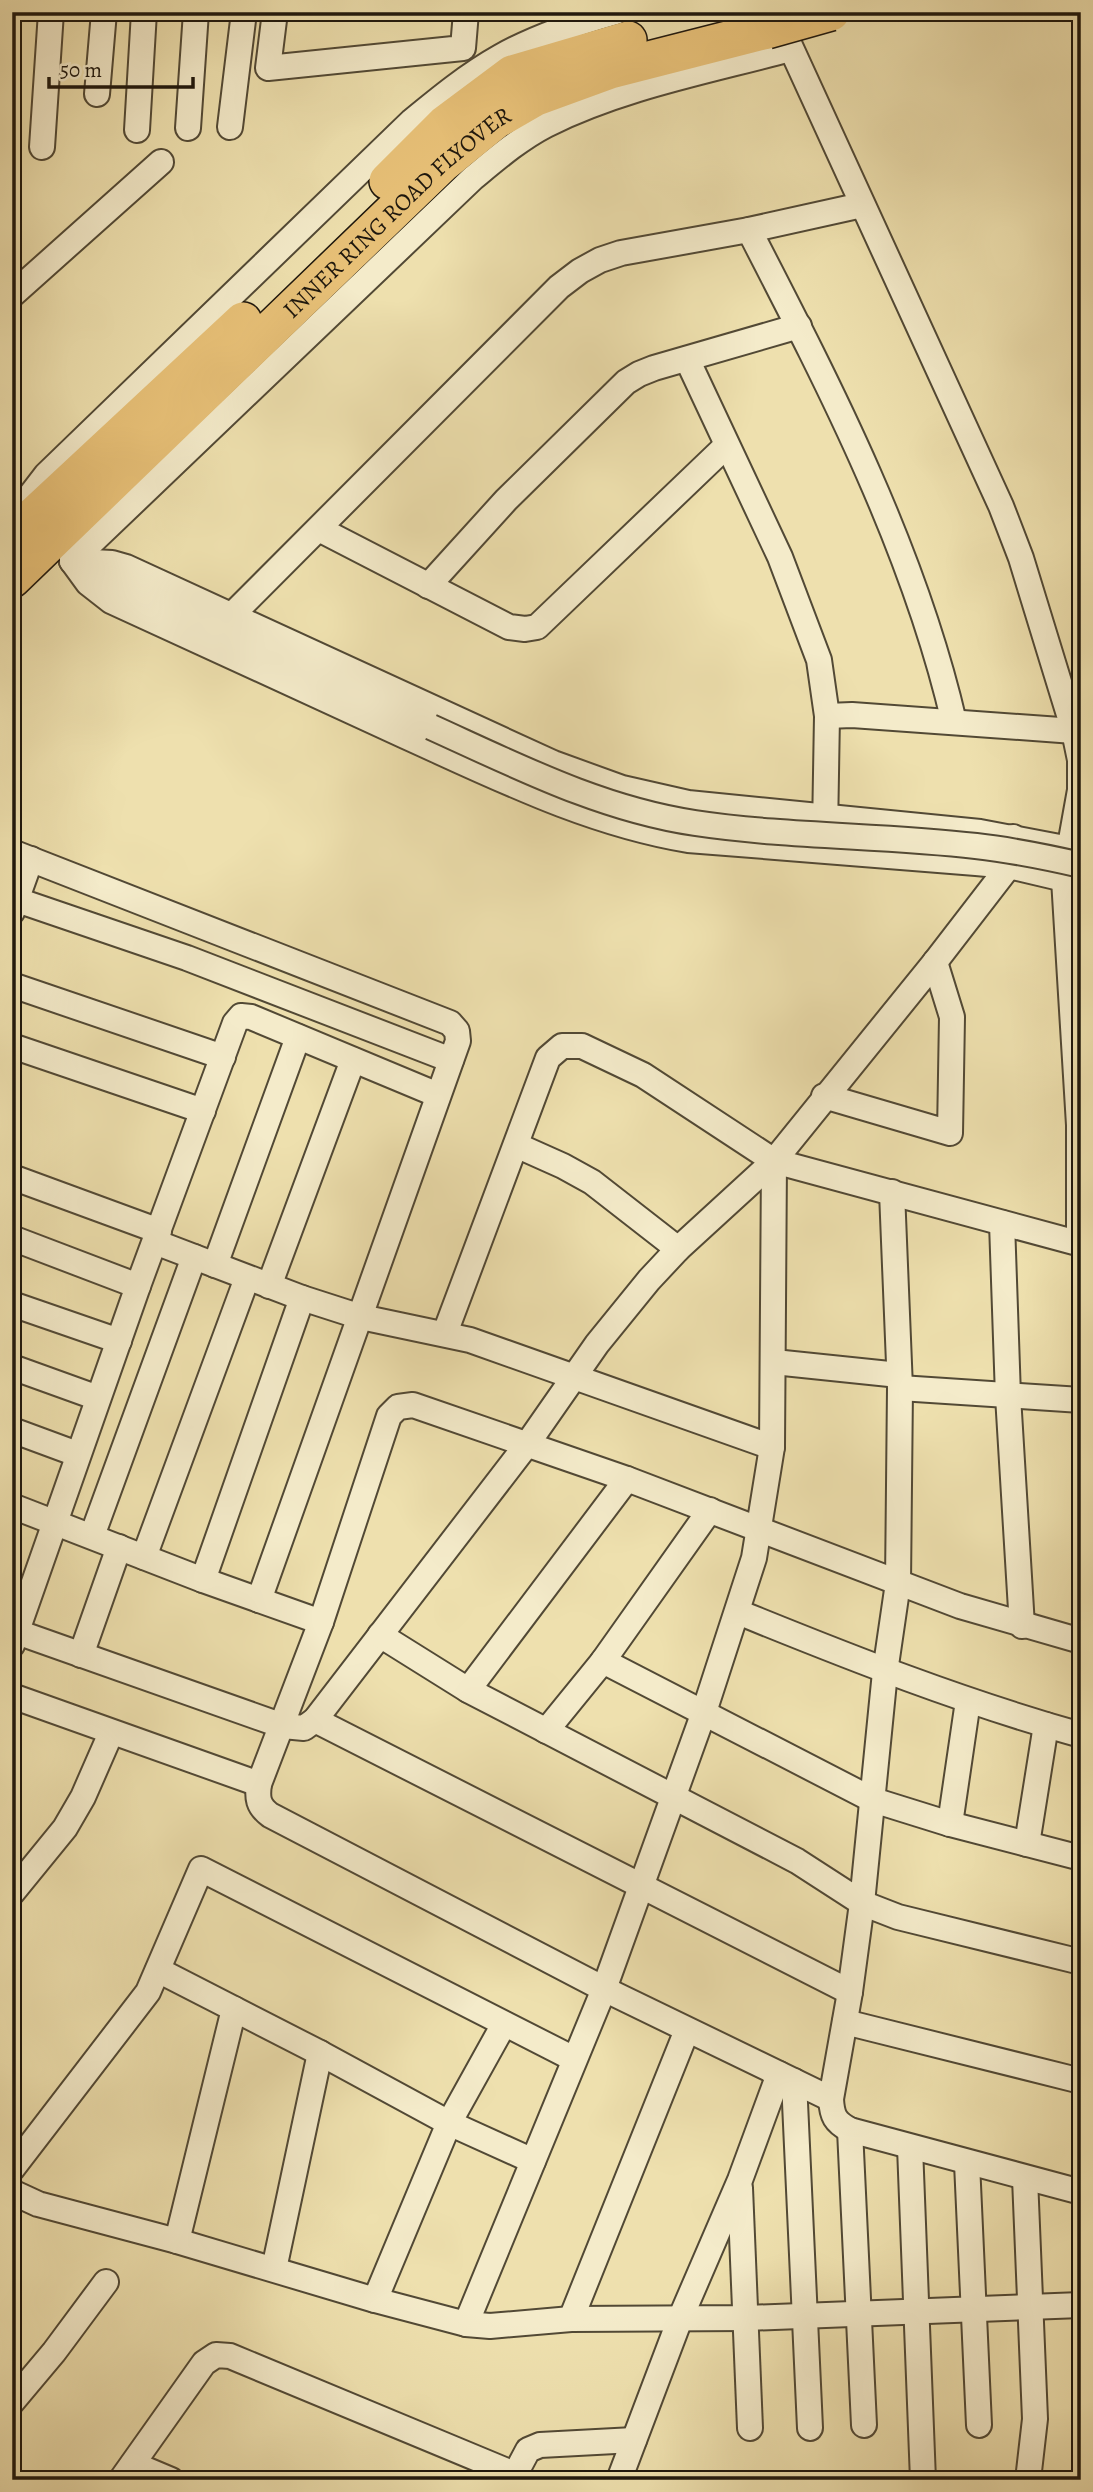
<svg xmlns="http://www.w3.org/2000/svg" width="1093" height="2492" font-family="Alegreya,serif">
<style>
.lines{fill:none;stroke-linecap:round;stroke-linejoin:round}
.minor-casing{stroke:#524935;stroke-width:28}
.highway-casing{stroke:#1e170d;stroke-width:40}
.minor{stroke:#f4ebca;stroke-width:24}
.highway{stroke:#e7c077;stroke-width:37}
.minor-bridge-casing{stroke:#524935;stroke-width:28;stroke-linecap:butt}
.highway-bridge-casing{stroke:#1e170d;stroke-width:40;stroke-linecap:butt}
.minor-bridge{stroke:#f4ebca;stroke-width:24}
.highway-bridge{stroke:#e7c077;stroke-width:37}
.labels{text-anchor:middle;stroke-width:5;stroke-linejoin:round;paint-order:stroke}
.street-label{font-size:24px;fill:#1e170d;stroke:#f4ebca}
</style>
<rect width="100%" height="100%" fill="#eee0ae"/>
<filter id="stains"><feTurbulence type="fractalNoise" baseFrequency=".00286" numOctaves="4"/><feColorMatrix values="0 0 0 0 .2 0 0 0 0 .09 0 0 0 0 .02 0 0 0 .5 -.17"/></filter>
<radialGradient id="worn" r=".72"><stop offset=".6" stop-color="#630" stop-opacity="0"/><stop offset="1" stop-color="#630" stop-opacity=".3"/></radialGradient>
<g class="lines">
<defs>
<g id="minor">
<path d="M275 12 268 68 463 48 466 12"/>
<path d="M775 13 1001 506 1021 558 1074 731 1080 760V790L1064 879 1079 1125V1243"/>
<path d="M97 94 104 12"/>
<path d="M230 127 244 12"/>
<path d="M188 128 196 12"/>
<path d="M137 130 144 12"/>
<path d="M42 147 51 12"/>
<path d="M749 230C830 387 914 549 954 722"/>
<path d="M12 295 161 162"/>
<path d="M687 359 780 557 819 660 827 716 825 831"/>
<path d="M18 520 26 501 46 475 412 121C440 98 468 75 500 57 535 37 577 23 616 12"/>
<path d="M319 529 509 627 525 629 537 627 726 446"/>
<path d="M72 561 88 583 111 601C209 646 307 691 405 736 498 778 587 823 688 840L976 863 1009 866 1064 879"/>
<path d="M72 561 112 563 126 567 553 763 622 788 688 803 980 832 1070 849"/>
<path d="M72 561 473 178C496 159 519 139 546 125 622 87 709 71 790 49"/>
<path d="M91 570 431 727"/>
<path d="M428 586 506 500 626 382 639 374 654 368 799 326"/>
<path d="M232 615 559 287 580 271 600 260 621 253 749 230 862 205"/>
<path d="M827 716 852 715 1074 731"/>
<path d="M12 852 450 1023 457 1031 458 1041 259 1600"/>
<path d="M17 900 187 958 451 1060"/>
<path d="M12 912 31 859"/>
<path d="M12 985 223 1057"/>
<path d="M12 1046 203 1111"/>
<path d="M824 1096 950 1133 952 1017 935 962"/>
<path d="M516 1145 563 1166 592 1182 678 1249"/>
<path d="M12 1177 159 1231"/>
<path d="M892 1192 900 1388 898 1583 885 1672 862 1903 850 1992 831 2099C832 2116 835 2122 850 2130L1081 2192"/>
<path d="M1002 1223 1008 1396 1022 1626"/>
<path d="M12 1238 138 1286 12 1645"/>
<path d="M155 1242 302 1298 361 1317 470 1340 772 1447"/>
<path d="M215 1265 298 1037"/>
<path d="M138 1286 235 1023 241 1016 251 1017 438 1095"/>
<path d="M269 1286 353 1060"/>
<path d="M12 1304 119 1341"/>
<path d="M445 1333 548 1058 562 1046H582L643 1075 774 1161 1081 1244"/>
<path d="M774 1362 899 1375"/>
<path d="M12 1367 98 1398"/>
<path d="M900 1388 1081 1400"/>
<path d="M12 1430 77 1454"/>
<path d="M12 1506 203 1580 321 1622"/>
<path d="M92 1536 194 1257"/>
<path d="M144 1557 247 1278"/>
<path d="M203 1580 302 1298"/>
<path d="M738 1612C851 1658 963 1702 1081 1735"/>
<path d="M17 1632 283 1726 304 1728 315 1720 528 1443 597 1344 649 1280 678 1249 774 1161 935 962 1009 866 1013 837"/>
<path d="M380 1635 468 1690 797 1861 862 1903 898 1917 1081 1962"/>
<path d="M81 1655 119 1547"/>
<path d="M603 1661 873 1800 950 1824 1081 1858"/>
<path d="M468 1690 627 1479"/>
<path d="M12 1696 259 1784"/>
<path d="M315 1720 850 1992"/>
<path d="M546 1731 603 1661 710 1510"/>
<path d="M950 1824 968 1701"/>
<path d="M1027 1844 1046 1725"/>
<path d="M12 1893 65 1828 83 1797 111 1733"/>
<path d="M158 1970 320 2053 449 2123 533 2161"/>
<path d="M845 2022 1081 2081"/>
<path d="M794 2081 810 2428"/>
<path d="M831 2099 604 1989 270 1815C258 1806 257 1798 259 1784L321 1622 389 1416 398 1407 413 1405 627 1479 960 1606 1081 1641"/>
<path d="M850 2130 864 2425"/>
<path d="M910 2147 923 2480"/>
<path d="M967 2163 979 2425"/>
<path d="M12 2169 148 1992 201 1869 574 2059"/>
<path d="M1025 2178 1035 2419 1028 2480"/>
<path d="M740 2188 750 2428"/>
<path d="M12 2192 38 2204 177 2241 375 2300 466 2324 490 2326 571 2319 747 2318 1081 2305"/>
<path d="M177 2241 234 2009"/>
<path d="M274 2269 320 2053"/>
<path d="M375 2300 449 2123 504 2024"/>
<path d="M571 2319 687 2030"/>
<path d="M466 2324 604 1989 704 1712 754 1558 772 1447 774 1161"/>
<path d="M12 2402 54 2352 106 2282"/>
<path d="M133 2464 171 2480"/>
<path d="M121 2480 204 2363 216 2355 230 2356 514 2474"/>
<path d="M512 2480 528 2450 540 2445 634 2440"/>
<path d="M619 2480 680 2319 740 2180 779 2074"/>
</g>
<g id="highway">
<path d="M388 181 445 124 512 74 628 40"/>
<path d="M12 536 243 321"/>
<path id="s1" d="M12 579 442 164 496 120 536 97 610 70 767 30"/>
</g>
</defs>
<use href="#minor" class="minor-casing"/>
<use href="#highway" class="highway-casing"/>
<use href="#minor" class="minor"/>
<use href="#highway" class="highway"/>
<defs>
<path id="minor-bridge" d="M431 727C517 766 601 809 695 823 788 837 883 835 976 846 1011 850 1046 857 1081 865"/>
<path id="highway-bridge" d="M767 30 831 12"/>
</defs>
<use href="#minor-bridge" class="minor-bridge-casing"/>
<use href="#highway-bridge" class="highway-bridge-casing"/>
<use href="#minor-bridge" class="minor-bridge"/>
<use href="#highway-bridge" class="highway-bridge"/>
</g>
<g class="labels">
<g class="street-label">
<text dy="8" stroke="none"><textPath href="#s1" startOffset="532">INNER RING ROAD FLYOVER</textPath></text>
</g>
</g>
<rect width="1093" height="2492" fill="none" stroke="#eee0ae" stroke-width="42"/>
<rect x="14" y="14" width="1065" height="2464" fill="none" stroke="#1e170d" stroke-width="3.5"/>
<rect x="21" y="21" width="1051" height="2450" fill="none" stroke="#1e170d" stroke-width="2"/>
<path d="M49 77v10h144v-10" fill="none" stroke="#1e170d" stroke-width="3.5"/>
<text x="60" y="77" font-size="21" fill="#1e170d" stroke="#f4ebca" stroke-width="5" paint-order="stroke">50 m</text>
<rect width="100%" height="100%" filter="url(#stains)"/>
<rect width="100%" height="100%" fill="url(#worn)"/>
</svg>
